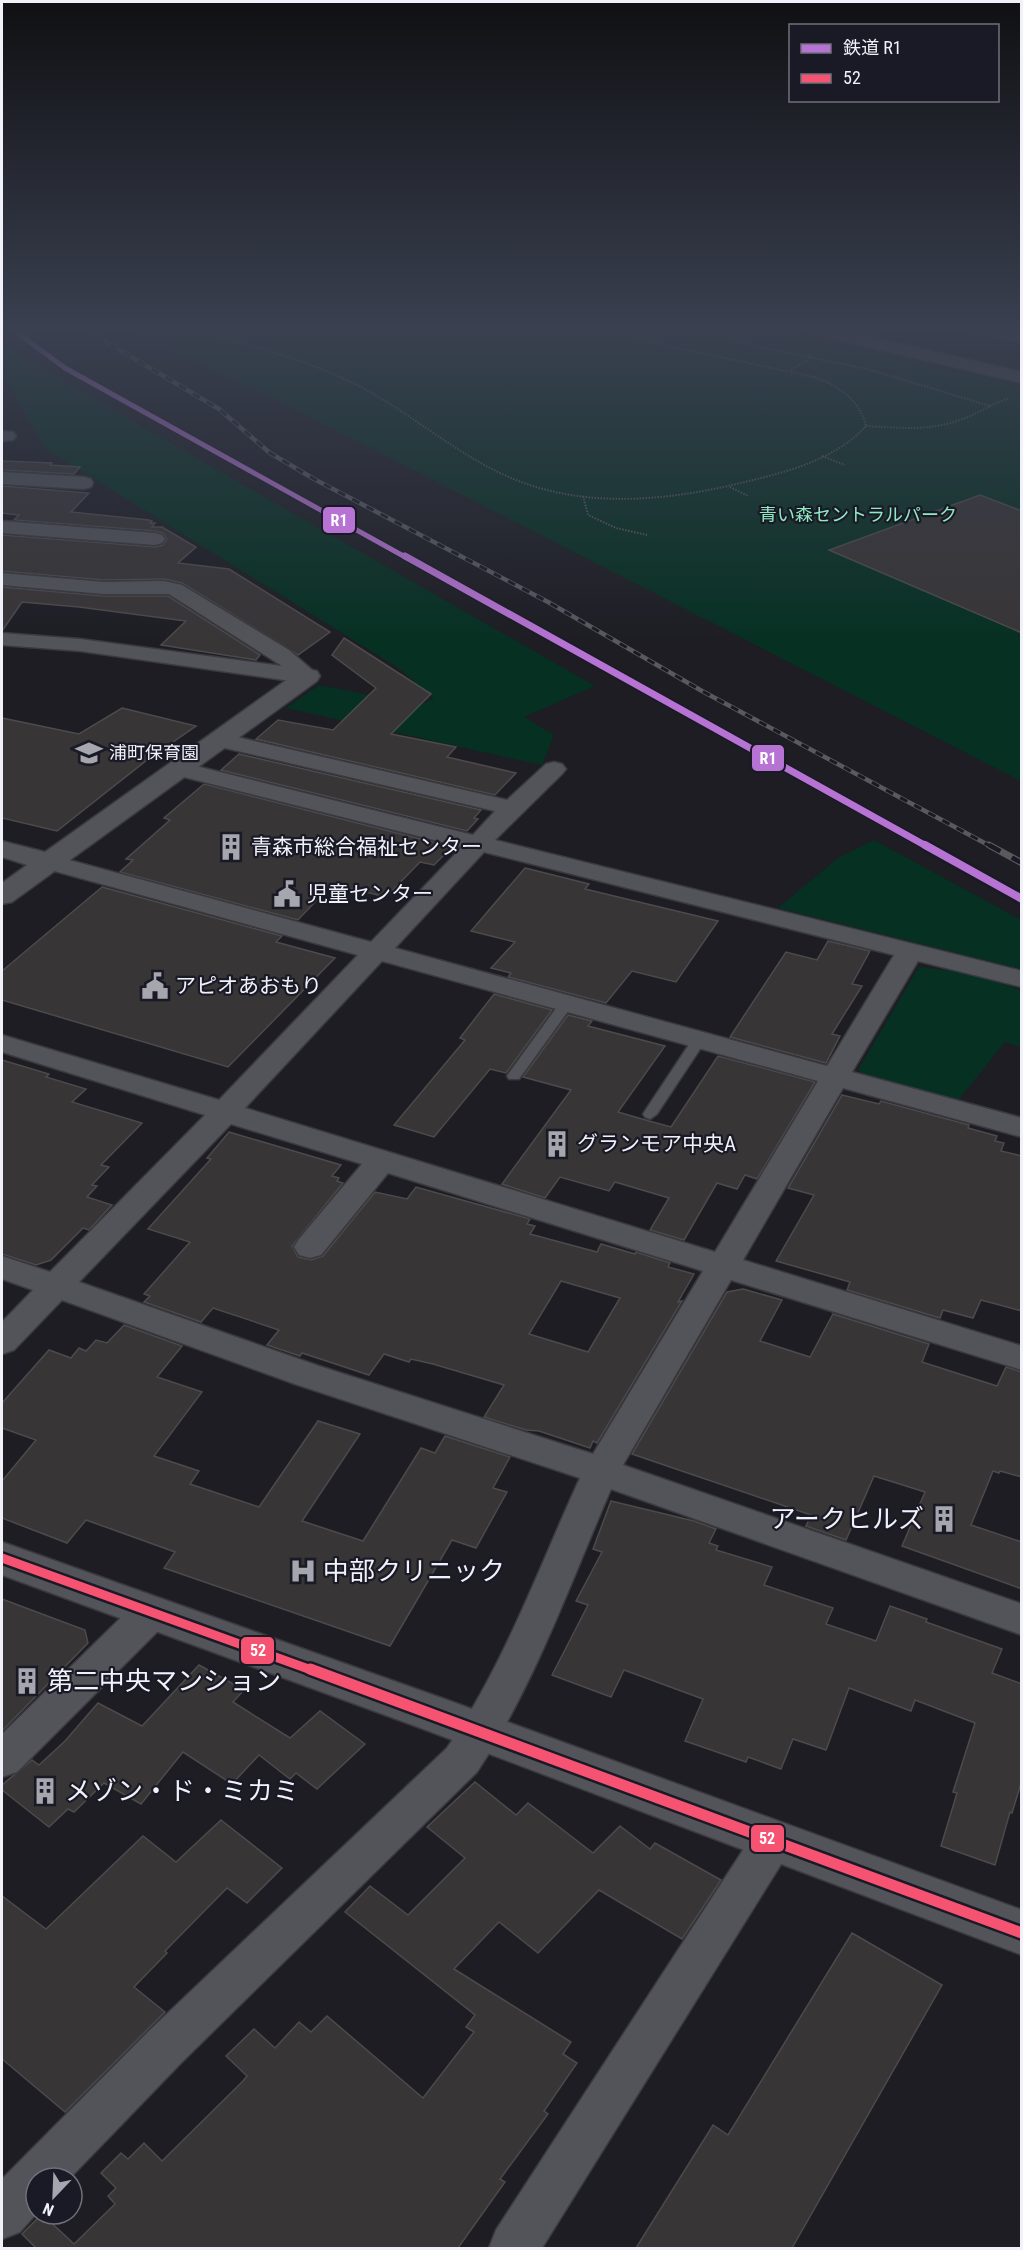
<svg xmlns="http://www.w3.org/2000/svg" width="1023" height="2250" font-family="'Roboto Condensed','Noto Sans JP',sans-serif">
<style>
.green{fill:#063022}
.building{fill:#383536;stroke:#4d4a4c;stroke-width:1.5;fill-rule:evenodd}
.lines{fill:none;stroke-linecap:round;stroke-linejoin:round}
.service-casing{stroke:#39393f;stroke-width:3}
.minor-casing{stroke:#39393f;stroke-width:3}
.tertiary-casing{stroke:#39393f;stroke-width:3}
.path{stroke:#58585d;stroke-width:2;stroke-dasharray:1.5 1.5;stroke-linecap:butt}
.service{fill:#535459;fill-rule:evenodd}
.minor{fill:#535459;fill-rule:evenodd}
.tertiary{fill:#535459;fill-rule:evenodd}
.rail-far1-casing{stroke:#59595e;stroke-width:4.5}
.rail-casing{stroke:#59595e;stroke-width:7}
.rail-far1{stroke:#1a1a26;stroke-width:3;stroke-dasharray:8;stroke-linecap:butt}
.rail{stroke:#1a1a26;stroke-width:4.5;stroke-dasharray:13;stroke-linecap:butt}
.bus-1-far1-casing{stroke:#1a1a26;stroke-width:14}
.bus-1-casing{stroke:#1a1a26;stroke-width:16}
.bus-1-far1{stroke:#f65372;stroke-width:9}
.bus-1{stroke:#f65372;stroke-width:11}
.rail-1-far2-casing{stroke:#1a1a26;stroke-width:8}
.rail-1-far1-casing{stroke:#1a1a26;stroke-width:10}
.rail-1-casing{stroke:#1a1a26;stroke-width:13}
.rail-1-far2{stroke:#b673d3;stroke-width:5}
.rail-1-far1{stroke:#b673d3;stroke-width:7}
.rail-1{stroke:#b673d3;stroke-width:8}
.labels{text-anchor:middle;stroke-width:4.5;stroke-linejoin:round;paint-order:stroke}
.far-park-label{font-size:18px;fill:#8eeac2;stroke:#1a1a26}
.far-poi-label{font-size:18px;fill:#f0f1f9;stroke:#1a1a26;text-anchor:start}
.poi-label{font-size:21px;fill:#f0f1f9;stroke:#1a1a26;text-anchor:start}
.near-poi-label{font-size:26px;fill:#f0f1f9;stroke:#1a1a26;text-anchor:start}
.line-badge{stroke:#1a1a26;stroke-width:2}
.badge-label{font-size:16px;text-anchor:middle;font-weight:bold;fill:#fff}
</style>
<rect width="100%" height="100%" fill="#1d1d23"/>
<g class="green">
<path d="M126 329H775L1021 386V781L283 403Z"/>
<path d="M2 340 46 372 595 686 524 717 554 735 542 765 286 708 319 685 420 705 434 699 400 669 46 449 2 372Z"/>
<path d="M874 840 1021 920V969L778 908 838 858Z"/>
<path d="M919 967 977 974 1021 990V1047L1005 1042 957 1102 865 1076 858 1070Z"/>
</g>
<g class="building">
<path d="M2 461 52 463 50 465 80 467 74 474 2 470Z"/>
<path d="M2 486 89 493 71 512 149 520 152 521 150 523H155L152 527H162L196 547 178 563 229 569 330 632 298 655 182 583 164 579 103 580 2 571V535L155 547 163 545 167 539 163 533 155 531 14 520 19 515 2 513Z"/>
<path d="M980 495 1022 511V633L829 550Z"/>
<path d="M2 587 103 596H168L260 655 256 660 161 645 186 621 79 607 22 602 2 631Z"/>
<path d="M344 638 431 694 391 734 456 747 447 757 516 773 495 795 256 739 278 720 333 730 376 688 332 655Z"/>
<path d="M122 708 196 726 147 760 57 831 2 818V718L79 734Z"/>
<path d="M239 754 481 810 474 818 478 819 467 831 221 770Z"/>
<path d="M204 784 452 847 434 865 420 862 386 897 332 884 298 920 120 872 133 860 126 859 170 820 164 818Z"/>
<path d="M525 868 589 884 585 889 718 921 676 982 632 971 606 1003 508 977 511 973 491 968 515 942 471 931Z"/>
<path d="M102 887 282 936 276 942 335 958 228 1067 2 1000V971Z"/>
<path d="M828 941 870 951 852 984 862 986 832 1034 840 1036 826 1063 730 1037 786 952 817 960Z"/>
<path d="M494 994 552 1010 506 1073 490 1069 434 1137 394 1125 465 1040 460 1038Z"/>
<path d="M568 1015 592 1021 588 1026 665 1046 618 1112 649 1121 671 1127 718 1056 815 1082 757 1179 745 1175 737 1189 717 1183 684 1240 650 1230 669 1198 615 1182 609 1191 560 1177 545 1198 502 1184 571 1090 523 1077Z"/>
<path d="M2 1060 49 1074 46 1077 86 1089 72 1102 142 1123 101 1165 109 1167 92 1185 97 1186 87 1197 112 1205 89 1230 83 1228 51 1260 36 1265 2 1254Z"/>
<path d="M842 1095 879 1104 881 1101 969 1125 968 1128 997 1136 995 1141 1004 1143 1001 1151 1022 1156V1311L981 1300 973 1318 943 1310 940 1318 847 1290 850 1282 776 1261 814 1195 788 1188Z"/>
<path d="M229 1132 341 1165 332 1176 339 1178 337 1181 343 1183 292 1246 298 1257 311 1260 323 1256 375 1192 407 1199 416 1187 530 1219 527 1224 535 1226 530 1234 597 1252 601 1244 635 1254 636 1252 670 1263 668 1267 694 1274 678 1302 682 1301 597 1443 593 1441 590 1448 539 1431 526 1430 484 1417 504 1385 433 1364 411 1359 409 1362 384 1354 369 1375 302 1353 300 1356 267 1345 279 1330 213 1308 201 1322 144 1302 150 1296 144 1294 190 1242 148 1229 211 1159 207 1158ZM561 1281 620 1298 588 1352 529 1334Z"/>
<path d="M743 1289 782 1300 760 1341 810 1357 833 1314 929 1344 922 1362 997 1386 1006 1367 1022 1372V1477L1000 1471 999 1473 993 1471 971 1525 1022 1542V1589L902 1546 925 1492 874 1476 846 1540 806 1526 811 1515 632 1454 727 1292Z"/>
<path d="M124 1325 182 1346 157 1377 202 1392 154 1456 199 1471 190 1484 259 1507 318 1421 360 1434 302 1521 363 1541 421 1448 435 1453 445 1436 510 1457 493 1488 507 1492 476 1548 452 1540 390 1646 164 1568 175 1552 86 1520 67 1543 2 1518V1481L36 1440 2 1428V1403L49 1350 71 1358 79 1348 86 1351 96 1340 107 1343Z"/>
<path d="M611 1501 694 1521 716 1529 709 1543 718 1546 716 1550 772 1567 764 1585 833 1608 826 1624 876 1641 890 1606 927 1619 926 1622 1002 1649 992 1673 1022 1684V1780L1012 1813 1010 1812 995 1865 941 1846 957 1793 953 1792 975 1723 915 1700 911 1711 849 1688 826 1750 793 1739 781 1769 748 1757 746 1762 685 1741 703 1699 624 1670 611 1697 552 1675 588 1605 576 1601 602 1552 593 1549Z"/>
<path d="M2 1599 85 1630 88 1643 2 1731Z"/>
<path d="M199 1665 244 1690 233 1702 290 1738 320 1711 365 1744 317 1789 296 1773 290 1779 259 1755 232 1784 183 1752 141 1804 104 1783 74 1812 68 1809 49 1827 2 1790V1785L32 1760 39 1765 65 1741 98 1703 142 1726Z"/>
<path d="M475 1782 516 1815 528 1803 593 1853 620 1826 650 1849 655 1843 721 1880 682 1939 599 1890 538 1953 499 1922 454 1969 571 2042 563 2054 577 2063 544 2111 548 2114 500 2179 505 2182 458 2248H36L22 2234 42 2214 74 2244 115 2204 108 2196 116 2188 101 2173 121 2153 128 2159 144 2143 162 2161 243 2081 247 2076 226 2056 254 2029 275 2048 299 2022 311 2032 327 2016 423 2098 474 2032 466 2027 475 2015 345 1912 370 1886 408 1915 465 1858 427 1827Z"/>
<path d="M221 1820 282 1868 247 1903 227 1888 165 1951 167 1953 134 1987 165 2012 65 2112 2 2059V1896L46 1929 143 1836 176 1862Z"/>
<path d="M852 1933 942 1985 792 2248H636L713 2125 728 2135Z"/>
</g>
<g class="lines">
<defs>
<g id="service">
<path d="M567 999 574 1003 519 1079H509L507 1076 509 1073 562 1000Z"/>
<path d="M699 1036 706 1040 657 1114 650 1119 645 1117 643 1114 694 1037Z"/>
</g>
<g id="minor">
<path d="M963 328H1000L1022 332V342L970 333Z"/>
<path d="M2 431 13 432 16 436 13 440 2 441Z"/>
<path d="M2 472 84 477 91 479 93 483 91 487 84 489 2 484Z"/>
<path d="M2 521 155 533 162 535 165 539 162 543 155 545 2 533Z"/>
<path d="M2 573 103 582 164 581 182 585 289 650 319 676 316 681 305 683 80 651 2 645V633L80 639 282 666 169 594H103L2 585Z"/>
<path d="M220 733 507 800 546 764 554 762 562 764 566 769 562 774 495 840 1022 971V987L918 961 852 1072 1022 1118V1137L843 1088 743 1260 1022 1346V1370L731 1280 623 1465 1022 1604V1635L611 1489C570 1584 534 1686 477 1772L182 2062 70 2178H36V2214L20 2232 2 2239V2179L150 2030 447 1748C504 1666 539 1567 580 1478L295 1384 62 1300 14 1350 2 1354V1322L33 1290 2 1279V1256L50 1272 205 1115 2 1052V1035L219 1100 358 955 40 867 36 862 40 857 49 854 58 857 371 942 462 847 172 774 168 769 172 764 180 762 473 835 495 811 212 745 208 740 212 735ZM484 852 894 955 827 1066 395 948ZM382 961 818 1081 715 1252 245 1108ZM231 1124 362 1164 299 1239 294 1247 299 1255 310 1258 321 1255 388 1173 703 1271 593 1454 319 1366 79 1282Z"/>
<path d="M152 1597 166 1601 171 1612 166 1623 17 1772 2 1777V1734L138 1601Z"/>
<path d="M773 1821 788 1827 794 1840 788 1853 542 2248H489L496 2230 758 1827Z"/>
</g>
<g id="tertiary">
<path d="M799 328H832L1022 372V383L807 333Z"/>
<path d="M308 669 317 671 320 676 317 681 12 902 2 904V883L27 865 2 857V841L45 852 299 671Z"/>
<path d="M2 1542 450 1701 1022 1910V1955L418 1727 2 1575Z"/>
</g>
</defs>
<use href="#service" class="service-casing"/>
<use href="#minor" class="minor-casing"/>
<use href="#tertiary" class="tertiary-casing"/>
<g class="path">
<path d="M189 328C247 345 307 359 361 387 408 412 448 447 496 471 575 511 665 502 749 481 790 471 836 459 866 426 859 399 839 386 814 377L677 348 607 328"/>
<path d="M704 328 747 344 871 370 990 406 1009 398"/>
<path d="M791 370 808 360 811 355"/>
<path d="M866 426C917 429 944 432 990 406"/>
<path d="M822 456 845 465"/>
<path d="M730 487 748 496"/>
<path d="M583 496 588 515 616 528 647 535"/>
</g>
<use href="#service" class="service"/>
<use href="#minor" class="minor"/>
<use href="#tertiary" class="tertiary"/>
<defs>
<path id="rail-far1" d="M83 328 219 409 270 453 314 479 548 602 702 691 992 847"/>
<path id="rail" d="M989 845 1022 863"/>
</defs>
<use href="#rail-far1" class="rail-far1-casing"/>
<use href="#rail" class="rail-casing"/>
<use href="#rail-far1" class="rail-far1"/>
<use href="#rail" class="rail"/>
<defs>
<path id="bus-1-far1" d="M2 1558 314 1671"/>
<path id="bus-1" d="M310 1669 1022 1933"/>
</defs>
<use href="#bus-1-far1" class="bus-1-far1-casing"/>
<use href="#bus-1" class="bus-1-casing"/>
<use href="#bus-1-far1" class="bus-1-far1"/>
<use href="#bus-1" class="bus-1"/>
<defs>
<path id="rail-1-far2" d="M11 328 65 368 407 558"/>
<path id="rail-1-far1" d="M405 556 928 847"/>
<path id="rail-1" d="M925 845 1022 899"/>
</defs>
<use href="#rail-1-far2" class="rail-1-far2-casing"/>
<use href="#rail-1-far1" class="rail-1-far1-casing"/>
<use href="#rail-1" class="rail-1-casing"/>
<use href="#rail-1-far2" class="rail-1-far2"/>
<use href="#rail-1-far1" class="rail-1-far1"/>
<use href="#rail-1" class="rail-1"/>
</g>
<linearGradient id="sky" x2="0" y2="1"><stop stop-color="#101013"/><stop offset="0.51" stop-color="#3a4050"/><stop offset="1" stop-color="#3a4050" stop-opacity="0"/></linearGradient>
<rect width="1023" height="644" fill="url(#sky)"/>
<defs>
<symbol id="school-bare" viewBox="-9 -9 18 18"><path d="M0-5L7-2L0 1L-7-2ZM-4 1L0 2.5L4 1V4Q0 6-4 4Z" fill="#a6a7ae" stroke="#1a1a26" stroke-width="2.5" paint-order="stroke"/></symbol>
<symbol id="building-bare" viewBox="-9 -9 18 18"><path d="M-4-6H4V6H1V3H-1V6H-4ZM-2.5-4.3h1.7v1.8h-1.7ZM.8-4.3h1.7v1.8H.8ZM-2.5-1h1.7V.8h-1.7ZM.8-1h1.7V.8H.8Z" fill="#a6a7ae" stroke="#1a1a26" stroke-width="2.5" paint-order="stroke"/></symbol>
<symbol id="civic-bare" viewBox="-9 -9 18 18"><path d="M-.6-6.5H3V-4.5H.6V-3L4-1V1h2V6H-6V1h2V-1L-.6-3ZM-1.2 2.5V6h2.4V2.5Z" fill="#a6a7ae" stroke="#1a1a26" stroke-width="2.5" paint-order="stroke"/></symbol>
<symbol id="hospital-bare" viewBox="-9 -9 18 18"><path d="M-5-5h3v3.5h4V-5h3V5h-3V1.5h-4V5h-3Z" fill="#a6a7ae" stroke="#1a1a26" stroke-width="2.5" paint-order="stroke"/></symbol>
</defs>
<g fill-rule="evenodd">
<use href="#school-bare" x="70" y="734" width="38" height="38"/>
<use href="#building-bare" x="212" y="828" width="38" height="38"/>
<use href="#civic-bare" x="268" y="875" width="38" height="38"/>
<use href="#civic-bare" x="136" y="967" width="38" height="38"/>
<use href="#building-bare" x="538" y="1125" width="38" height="38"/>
<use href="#building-bare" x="925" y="1500" width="38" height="38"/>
<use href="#hospital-bare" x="284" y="1552" width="38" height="38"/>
<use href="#building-bare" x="8" y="1662" width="38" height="38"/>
<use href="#building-bare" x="26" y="1772" width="38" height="38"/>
</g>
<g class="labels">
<g class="far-park-label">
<text x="858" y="521">青い森セントラルパーク</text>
</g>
<g class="far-poi-label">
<text x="109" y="759">浦町保育園</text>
</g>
<g class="poi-label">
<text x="251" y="854">青森市総合福祉センター</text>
<text x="307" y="901">児童センター</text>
<text x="175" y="993">アピオあおもり</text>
<text x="577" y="1151">グランモア中央A</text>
</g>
<g class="near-poi-label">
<text x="924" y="1528" text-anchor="end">アークヒルズ</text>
<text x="323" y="1580">中部クリニック</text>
<text x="47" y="1690">第二中央マンション</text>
<text x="65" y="1800">メゾン・ド・ミカミ</text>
</g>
</g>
<g class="line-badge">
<rect x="322" y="506" width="34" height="28" rx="6" fill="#b673d3"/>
<rect x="751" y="744" width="34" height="28" rx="6" fill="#b673d3"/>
<rect x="240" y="1636" width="35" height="29" rx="6" fill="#f65372"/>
<rect x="750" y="1824" width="35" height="29" rx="6" fill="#f65372"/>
</g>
<g class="badge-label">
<text x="339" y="526">R1</text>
<text x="768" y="764">R1</text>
<text x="258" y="1656">52</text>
<text x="767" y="1844">52</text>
</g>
<rect width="1023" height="2250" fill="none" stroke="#f0f1f9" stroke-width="6"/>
<rect x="789" y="24" width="210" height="78" fill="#1a1a26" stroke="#70707a" stroke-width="1.5"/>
<rect x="801" y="44" width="30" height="9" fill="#b673d3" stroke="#70707a" stroke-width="1.5"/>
<text x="843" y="54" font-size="18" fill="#f0f1f9">鉄道 R1</text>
<rect x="801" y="74" width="30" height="9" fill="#f65372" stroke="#70707a" stroke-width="1.5"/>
<text x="843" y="84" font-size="18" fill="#f0f1f9">52</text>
<g transform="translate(54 2196) rotate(203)"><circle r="28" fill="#1a1a26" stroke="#70707a" stroke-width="1.5"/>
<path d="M0-4.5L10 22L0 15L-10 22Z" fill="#a6a7ae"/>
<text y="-9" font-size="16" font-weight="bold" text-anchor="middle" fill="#f0f1f9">N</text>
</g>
</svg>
